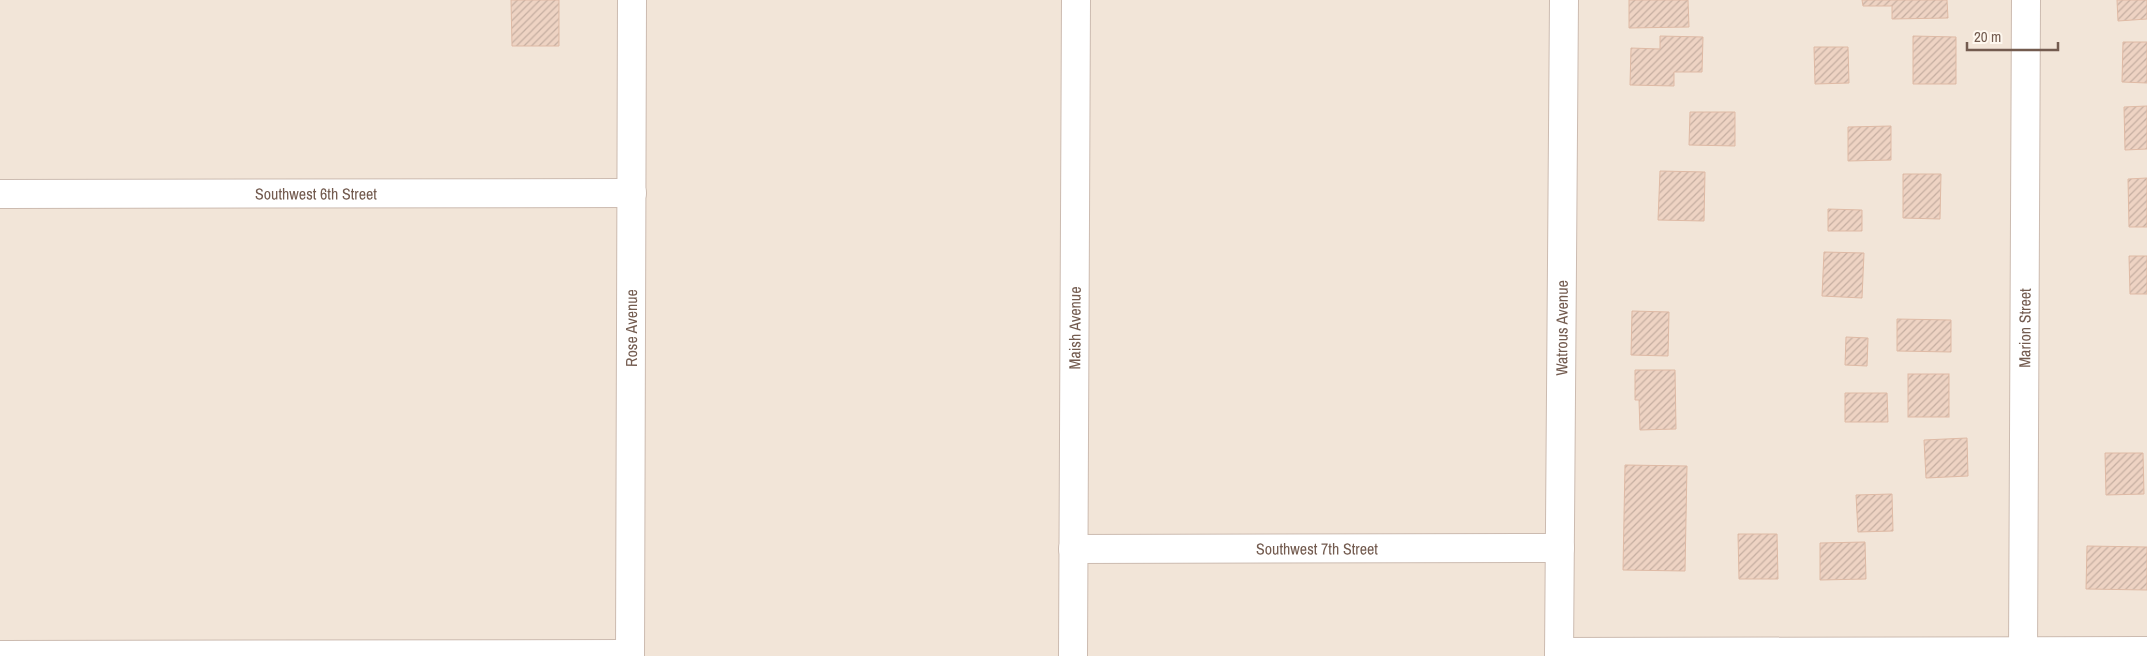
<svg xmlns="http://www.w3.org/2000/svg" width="2147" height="656" font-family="'Archivo Narrow',sans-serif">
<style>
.residential{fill:#f2e5d8}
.building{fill:url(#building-hatch);stroke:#dfbaa5}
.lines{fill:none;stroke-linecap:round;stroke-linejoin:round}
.minor-casing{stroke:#ccbbb0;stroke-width:30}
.minor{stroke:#fff;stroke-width:28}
.labels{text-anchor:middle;stroke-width:5;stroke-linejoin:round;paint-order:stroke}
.street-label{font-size:16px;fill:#735b4f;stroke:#fef8ef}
</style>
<defs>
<pattern id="building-hatch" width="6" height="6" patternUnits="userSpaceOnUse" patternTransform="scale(1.25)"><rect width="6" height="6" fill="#eed3c3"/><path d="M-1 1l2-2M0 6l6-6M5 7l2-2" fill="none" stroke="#c5aea1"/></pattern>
</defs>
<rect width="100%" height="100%" fill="#fbf3e9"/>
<rect class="residential" x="0" y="0" width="2147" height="656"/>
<g class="building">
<path d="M511 0H559V46H512Z"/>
<path d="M1629 0H1688L1689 27 1629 28Z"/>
<path d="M1862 0H1947L1948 18 1892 19V6H1863Z"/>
<path d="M2117 0H2147V19L2118 21Z"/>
<path d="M1660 36 1703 37 1702 72H1674V86L1630 85 1631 48 1660 49Z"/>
<path d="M1913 36 1956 37V84H1913Z"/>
<path d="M2123 42H2147V83L2122 82Z"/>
<path d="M1814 47H1848L1849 83 1815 84Z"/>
<path d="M2147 106V149L2125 150 2124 107Z"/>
<path d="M1690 112H1735V146L1689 145Z"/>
<path d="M1891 126V160L1848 161V127Z"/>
<path d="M1660 171 1705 172 1704 221 1658 220Z"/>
<path d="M1903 174H1941L1940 219 1903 218Z"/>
<path d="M2147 178V227H2129L2128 179Z"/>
<path d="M1828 209 1862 210V231H1828Z"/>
<path d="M1824 252 1864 253 1862 298 1822 296Z"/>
<path d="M2129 256H2147V294H2130Z"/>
<path d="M1632 311 1669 312 1668 356 1631 355Z"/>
<path d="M1897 319 1951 320V352L1897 351Z"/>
<path d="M1846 337 1868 338 1867 366 1845 365Z"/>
<path d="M1635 370H1675L1676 429 1640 430 1639 400H1635Z"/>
<rect x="1908" y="374" width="41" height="43"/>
<path d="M1845 393H1887L1888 422H1845Z"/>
<path d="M1967 438 1968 476 1926 478 1924 440Z"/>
<path d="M2105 453H2143L2144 494 2106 495Z"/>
<path d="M1625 465 1687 466 1685 571 1623 570Z"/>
<path d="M1892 494 1893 531 1858 532 1856 495Z"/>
<path d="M1738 534H1777L1778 579H1739Z"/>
<path d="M1865 542 1866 579 1820 580V543Z"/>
<path d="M2087 546 2147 547V590L2086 589Z"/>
</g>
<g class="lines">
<defs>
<g id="minor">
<path id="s1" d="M0 194 632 193"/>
<path id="s2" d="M1073 549 1560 548"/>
<path d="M1559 652 2147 651"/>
<path d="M0 655 630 654"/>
<path id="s3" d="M630 656 632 0"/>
<path id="s4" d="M1073 656 1076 0"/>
<path id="s5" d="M1559 656 1564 0"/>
<path id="s6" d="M2023 656 2026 0"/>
</g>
</defs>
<use href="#minor" class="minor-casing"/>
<use href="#minor" class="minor"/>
</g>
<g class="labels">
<g class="street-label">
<text dy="6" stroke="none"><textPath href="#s1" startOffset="316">Southwest 6th Street</textPath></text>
<text dy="6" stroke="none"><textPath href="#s3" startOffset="328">Rose Avenue</textPath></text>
<text dy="6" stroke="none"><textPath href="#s4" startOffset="328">Maish Avenue</textPath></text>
<text dy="6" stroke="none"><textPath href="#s5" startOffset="328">Watrous Avenue</textPath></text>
<text dy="6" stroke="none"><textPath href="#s6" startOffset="328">Marion Street</textPath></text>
<text dy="6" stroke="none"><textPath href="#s2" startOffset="244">Southwest 7th Street</textPath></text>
</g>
</g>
<path d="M1967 42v8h91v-8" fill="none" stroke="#735b4f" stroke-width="2.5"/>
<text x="1974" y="42" font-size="15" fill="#735b4f" stroke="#fef8ef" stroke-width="4" paint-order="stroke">20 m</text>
</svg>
